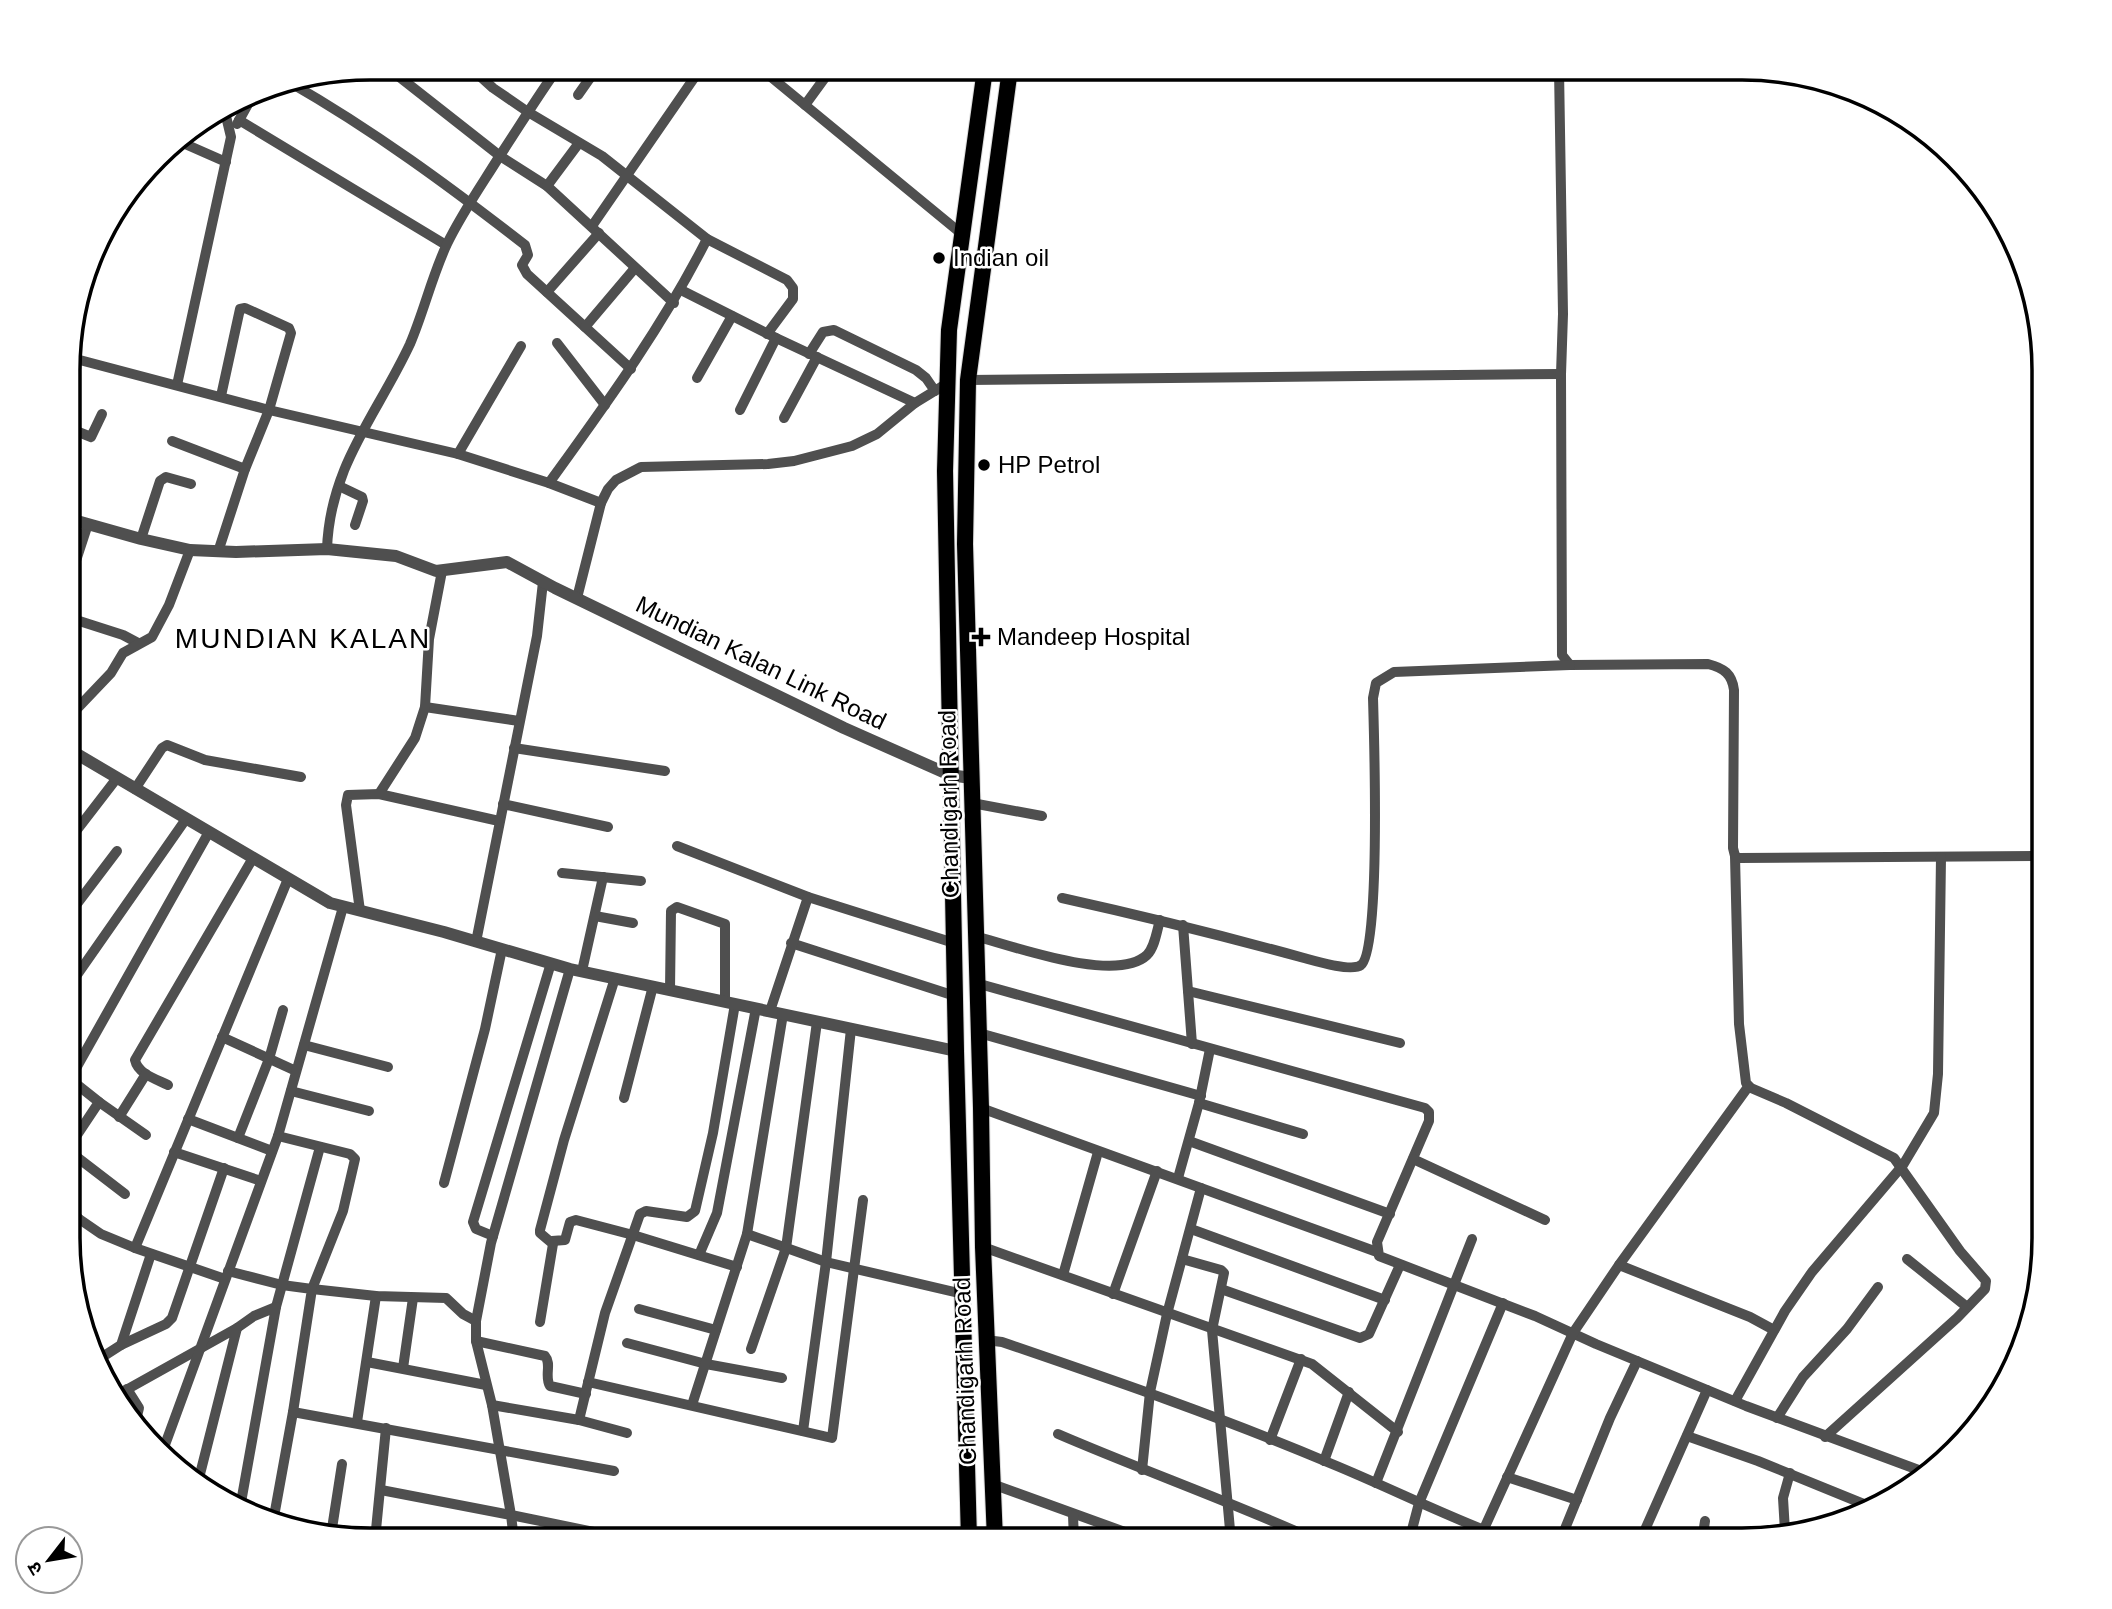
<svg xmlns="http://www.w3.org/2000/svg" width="2112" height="1609" font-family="Helvetica,'Noto Sans Devanagari',sans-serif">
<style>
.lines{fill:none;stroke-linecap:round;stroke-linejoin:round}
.primary-casing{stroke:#dbdbdb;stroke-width:18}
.minor{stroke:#4f4f4f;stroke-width:10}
.tertiary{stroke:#4f4f4f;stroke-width:12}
.primary{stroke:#000;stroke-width:16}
.poi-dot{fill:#000;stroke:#fff;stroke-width:2.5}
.labels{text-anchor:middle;stroke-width:5;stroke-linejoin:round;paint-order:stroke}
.poi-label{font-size:24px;fill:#000;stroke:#fff;text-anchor:start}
.street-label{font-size:24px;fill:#000;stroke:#fff}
.quarter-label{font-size:28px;letter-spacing:2px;fill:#000;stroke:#fff}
.rim{fill:none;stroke:#000;stroke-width:3.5}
</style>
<rect width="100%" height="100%" fill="#fff"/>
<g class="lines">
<defs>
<g id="primary">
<path d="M969 1540 956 1051 945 471 949 330 985 69"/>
<path d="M995 1540 983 1247 981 1108 965 544 968 380 1010 69"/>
</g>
</defs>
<use href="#primary" class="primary-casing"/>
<g class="minor">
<path d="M388 68 500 156 547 186 674 303"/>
<path d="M471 68 493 88 528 112 602 156 707 239 787 280 793 288V299L767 334"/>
<path d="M760 68 963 235"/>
<path d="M1559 69 1563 314 1561 374 1562 655 1570 665 1708 664C1724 668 1732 674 1734 690L1733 848 1735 856 1739 858 2043 856"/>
<path d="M289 82C373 130 449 186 525 245L528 255 522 265 527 274 631 369"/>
<path d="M578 95 597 68"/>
<path d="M805 105 832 68"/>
<path d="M239 120 446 245"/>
<path d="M237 124 252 97"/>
<path d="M176 140 226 162"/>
<path d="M547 186 579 143"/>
<path d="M592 226 701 68"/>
<path d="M681 290 776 338 915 403"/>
<path d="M547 292 599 233"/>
<path d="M585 327 635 268"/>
<path d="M557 343 605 405"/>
<path d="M809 354 823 332 834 330 916 370 926 378 935 391"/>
<path d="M71 361 76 359 269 410 458 454 549 483 601 503 577 598"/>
<path d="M697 378 732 316"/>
<path d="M968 380 1561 374"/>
<path d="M177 385 231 137 225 112"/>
<path d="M740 410 776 338"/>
<path d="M784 418 817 357"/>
<path d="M71 429 91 437 102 414"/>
<path d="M172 441 245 469"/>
<path d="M458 454 521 346"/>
<path d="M549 483C606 404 663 326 707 239"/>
<path d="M339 486 362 497 363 501 355 525"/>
<path d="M601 503 608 489 616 480 641 467 768 464 794 461 852 446 877 434 915 403 946 384"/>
<path d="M141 539 160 481 166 477 191 484"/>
<path d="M327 549C330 465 377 415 410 344 424 311 432 276 447 244 462 213 481 186 499 157 519 127 537 97 558 68"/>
<path d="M218 552 245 469 269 410 291 333 289 328 245 308 240 309 221 396"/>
<path d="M70 579 88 524"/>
<path d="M70 618 123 635 138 643"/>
<path d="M425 707 519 721"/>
<path d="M70 716 111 673 123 653 152 637 169 605 190 550"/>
<path d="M514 748 665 771"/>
<path d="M135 789 162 748 167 745 205 760 301 777"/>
<path d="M379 794 415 738 425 707 429 639 442 571"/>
<path d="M972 803 1042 816"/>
<path d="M503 804 608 827"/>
<path d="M70 839 117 778"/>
<path d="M677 846 808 897 954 943"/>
<path d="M1735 856 1739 1024 1746 1083 1751 1088 1786 1103 1894 1158 1960 1251 1986 1281 1985 1289 1957 1318 1825 1437"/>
<path d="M562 873 641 881"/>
<path d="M1062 898C1143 916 1224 936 1304 958 1315 961 1352 972 1361 965 1381 951 1374 733 1373 698L1376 683 1394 672 1570 665"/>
<path d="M360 911 346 805 348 795 379 794 499 821"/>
<path d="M70 913 117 851"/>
<path d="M595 916 633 923"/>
<path d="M1183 925 1192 1044"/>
<path d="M975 936C1013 946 1116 984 1147 955 1155 947 1157 930 1160 920"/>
<path d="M476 942 537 636 543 582"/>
<path d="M791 943 955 996"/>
<path d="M570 969 491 1243 476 1321V1341L492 1405 511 1515 633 1540"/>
<path d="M582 971 603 877"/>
<path d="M976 983 1425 1108 1429 1112V1121L1377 1242 1379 1256 1535 1316 1596 1344 1746 1406 1924 1472"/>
<path d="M70 985 186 819"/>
<path d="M670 990 671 911 677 907 725 924V1002"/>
<path d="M1188 991 1400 1043"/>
<path d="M770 1011 808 897"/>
<path d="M979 1033 1201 1096"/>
<path d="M222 1037 296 1071"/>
<path d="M304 1045 388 1067"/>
<path d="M168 1085C156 1079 138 1074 135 1060L253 858"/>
<path d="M291 1091 369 1111"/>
<path d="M624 1098 653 986"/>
<path d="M99 1102 146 1135"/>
<path d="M1199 1103 1303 1134"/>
<path d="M981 1108 1377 1252"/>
<path d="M119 1117 146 1074"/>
<path d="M188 1119 272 1151"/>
<path d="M278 1136 350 1154 355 1159 343 1211 312 1289 376 1296 446 1298 463 1314 476 1321"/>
<path d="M238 1138 269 1059 283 1010"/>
<path d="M1189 1141 1390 1214"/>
<path d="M69 1147 99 1102 70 1079 209 832"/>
<path d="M69 1151 125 1194"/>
<path d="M174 1152 261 1181"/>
<path d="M1413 1159 1545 1220"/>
<path d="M1178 1178 1199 1103 1210 1049"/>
<path d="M444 1183 485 1029 502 949"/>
<path d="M69 1212 101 1234 135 1248"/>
<path d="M1191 1229 1385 1300"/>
<path d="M69 1232 78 1218"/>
<path d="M747 1234 826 1262 963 1294"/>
<path d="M493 1236 476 1229 473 1222 551 963"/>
<path d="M552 1241 565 1240 570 1222 576 1220 633 1235 737 1267"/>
<path d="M983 1247 1312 1364 1398 1432"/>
<path d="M699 1255 717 1213 756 1008"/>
<path d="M1182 1259 1221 1270 1224 1273 1212 1330 1231 1541"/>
<path d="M1907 1259 1967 1307"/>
<path d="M1619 1265 1750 1317 1774 1330"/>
<path d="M228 1271 282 1285 312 1289 293 1412 273 1522"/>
<path d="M1063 1275 1098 1152"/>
<path d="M225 1279 135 1248 288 879"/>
<path d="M1221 1289 1360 1338 1369 1334 1400 1265"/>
<path d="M1113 1294 1157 1171"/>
<path d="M276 1307 320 1147"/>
<path d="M639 1309 716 1330"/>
<path d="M540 1322 553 1244 540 1233V1230L564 1140 615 978"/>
<path d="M237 1328 254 1316 276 1307 240 1508"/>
<path d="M986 1340 1002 1342C1113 1380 1224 1418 1332 1464 1393 1489 1451 1519 1513 1541"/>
<path d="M476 1341 545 1356C552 1364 544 1376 550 1386L586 1394"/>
<path d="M627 1343 706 1364 782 1378"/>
<path d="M121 1345 166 1324 172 1318 224 1168"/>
<path d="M751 1349 786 1248 817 1022"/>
<path d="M96 1361 121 1345 151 1254"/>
<path d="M367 1362 486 1385"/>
<path d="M403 1368 413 1298"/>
<path d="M588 1382 832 1438 863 1200"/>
<path d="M127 1389 139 1408 136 1420"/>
<path d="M117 1395 237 1328 198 1482"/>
<path d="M1735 1401 1785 1311 1812 1272 1903 1165 1934 1113 1938 1074 1941 857"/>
<path d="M492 1405 579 1420 605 1313 640 1214 646 1211 687 1217 695 1211 713 1133 735 1004"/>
<path d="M692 1405 747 1234 783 1014"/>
<path d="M293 1412 614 1471"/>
<path d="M1777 1418 1803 1377 1847 1329 1878 1287"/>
<path d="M579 1420 627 1433"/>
<path d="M357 1422 376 1296"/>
<path d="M803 1431 826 1262 851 1029"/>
<path d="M1058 1434C1144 1471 1232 1502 1318 1541"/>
<path d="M1687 1436 1758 1461 1876 1509"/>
<path d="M1270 1440 1301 1359"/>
<path d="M162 1453 278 1136 343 907"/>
<path d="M1324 1461 1349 1392"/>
<path d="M1142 1470 1150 1392 1167 1314 1201 1188"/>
<path d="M1507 1477 1577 1500"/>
<path d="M1376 1483 1472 1239"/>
<path d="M992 1484 1147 1540"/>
<path d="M381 1490 511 1515 514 1540"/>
<path d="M1073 1515 1074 1540"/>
<path d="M1483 1531 1573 1333 1619 1265 1748 1087"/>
<path d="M1785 1531 1783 1498 1790 1473"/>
<path d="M331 1535 342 1464"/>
<path d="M1750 1539 1751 1538"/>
<path d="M375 1540 386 1428"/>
<path d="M1409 1541 1419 1503 1503 1303"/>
<path d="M1560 1541 1610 1418 1637 1361"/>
<path d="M1640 1541 1707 1390"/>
<path d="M1702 1541 1705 1521"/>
</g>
<g class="tertiary">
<path d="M70 519 141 539 190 550 236 552 327 549 396 556 436 571 507 562 555 588 844 728 950 775 971 778"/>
<path d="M70 750 330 903 444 932 570 969 956 1051"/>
</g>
<use href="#primary" class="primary"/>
</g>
<g class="poi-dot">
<circle cx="939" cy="258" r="7"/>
<circle cx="984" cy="465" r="7"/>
<path d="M977.5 626.5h7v7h7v7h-7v7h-7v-7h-7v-7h7z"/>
</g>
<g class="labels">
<g class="poi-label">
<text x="953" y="266">Indian oil</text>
<text x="998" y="473">HP Petrol</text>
<text x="997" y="645">Mandeep Hospital</text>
</g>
<g class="street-label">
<text transform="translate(761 663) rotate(26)" y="8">Mundian Kalan Link Road</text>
<text transform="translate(949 804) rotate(-91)" y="8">Chandigarh Road</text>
<text transform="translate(965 1371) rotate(-92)" y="8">Chandigarh Road</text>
</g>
<g class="quarter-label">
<text x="303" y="648">MUNDIAN KALAN</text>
</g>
</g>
<path d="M0 0H2112V1609H0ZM370 80H1742A290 290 0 0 1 2032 370V1238A290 290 0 0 1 1742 1528H370A290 290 0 0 1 80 1238V370A290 290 0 0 1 370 80Z" fill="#fff" fill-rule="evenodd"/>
<path class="rim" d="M370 80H1742A290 290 0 0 1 2032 370V1238A290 290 0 0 1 1742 1528H370A290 290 0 0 1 80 1238V370A290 290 0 0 1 370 80Z"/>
<g transform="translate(49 1560) rotate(239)"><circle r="33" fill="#ffffff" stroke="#999999" stroke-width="2"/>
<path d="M0-5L12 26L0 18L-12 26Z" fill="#000000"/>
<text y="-10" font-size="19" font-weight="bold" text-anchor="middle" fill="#000000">उ</text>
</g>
</svg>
